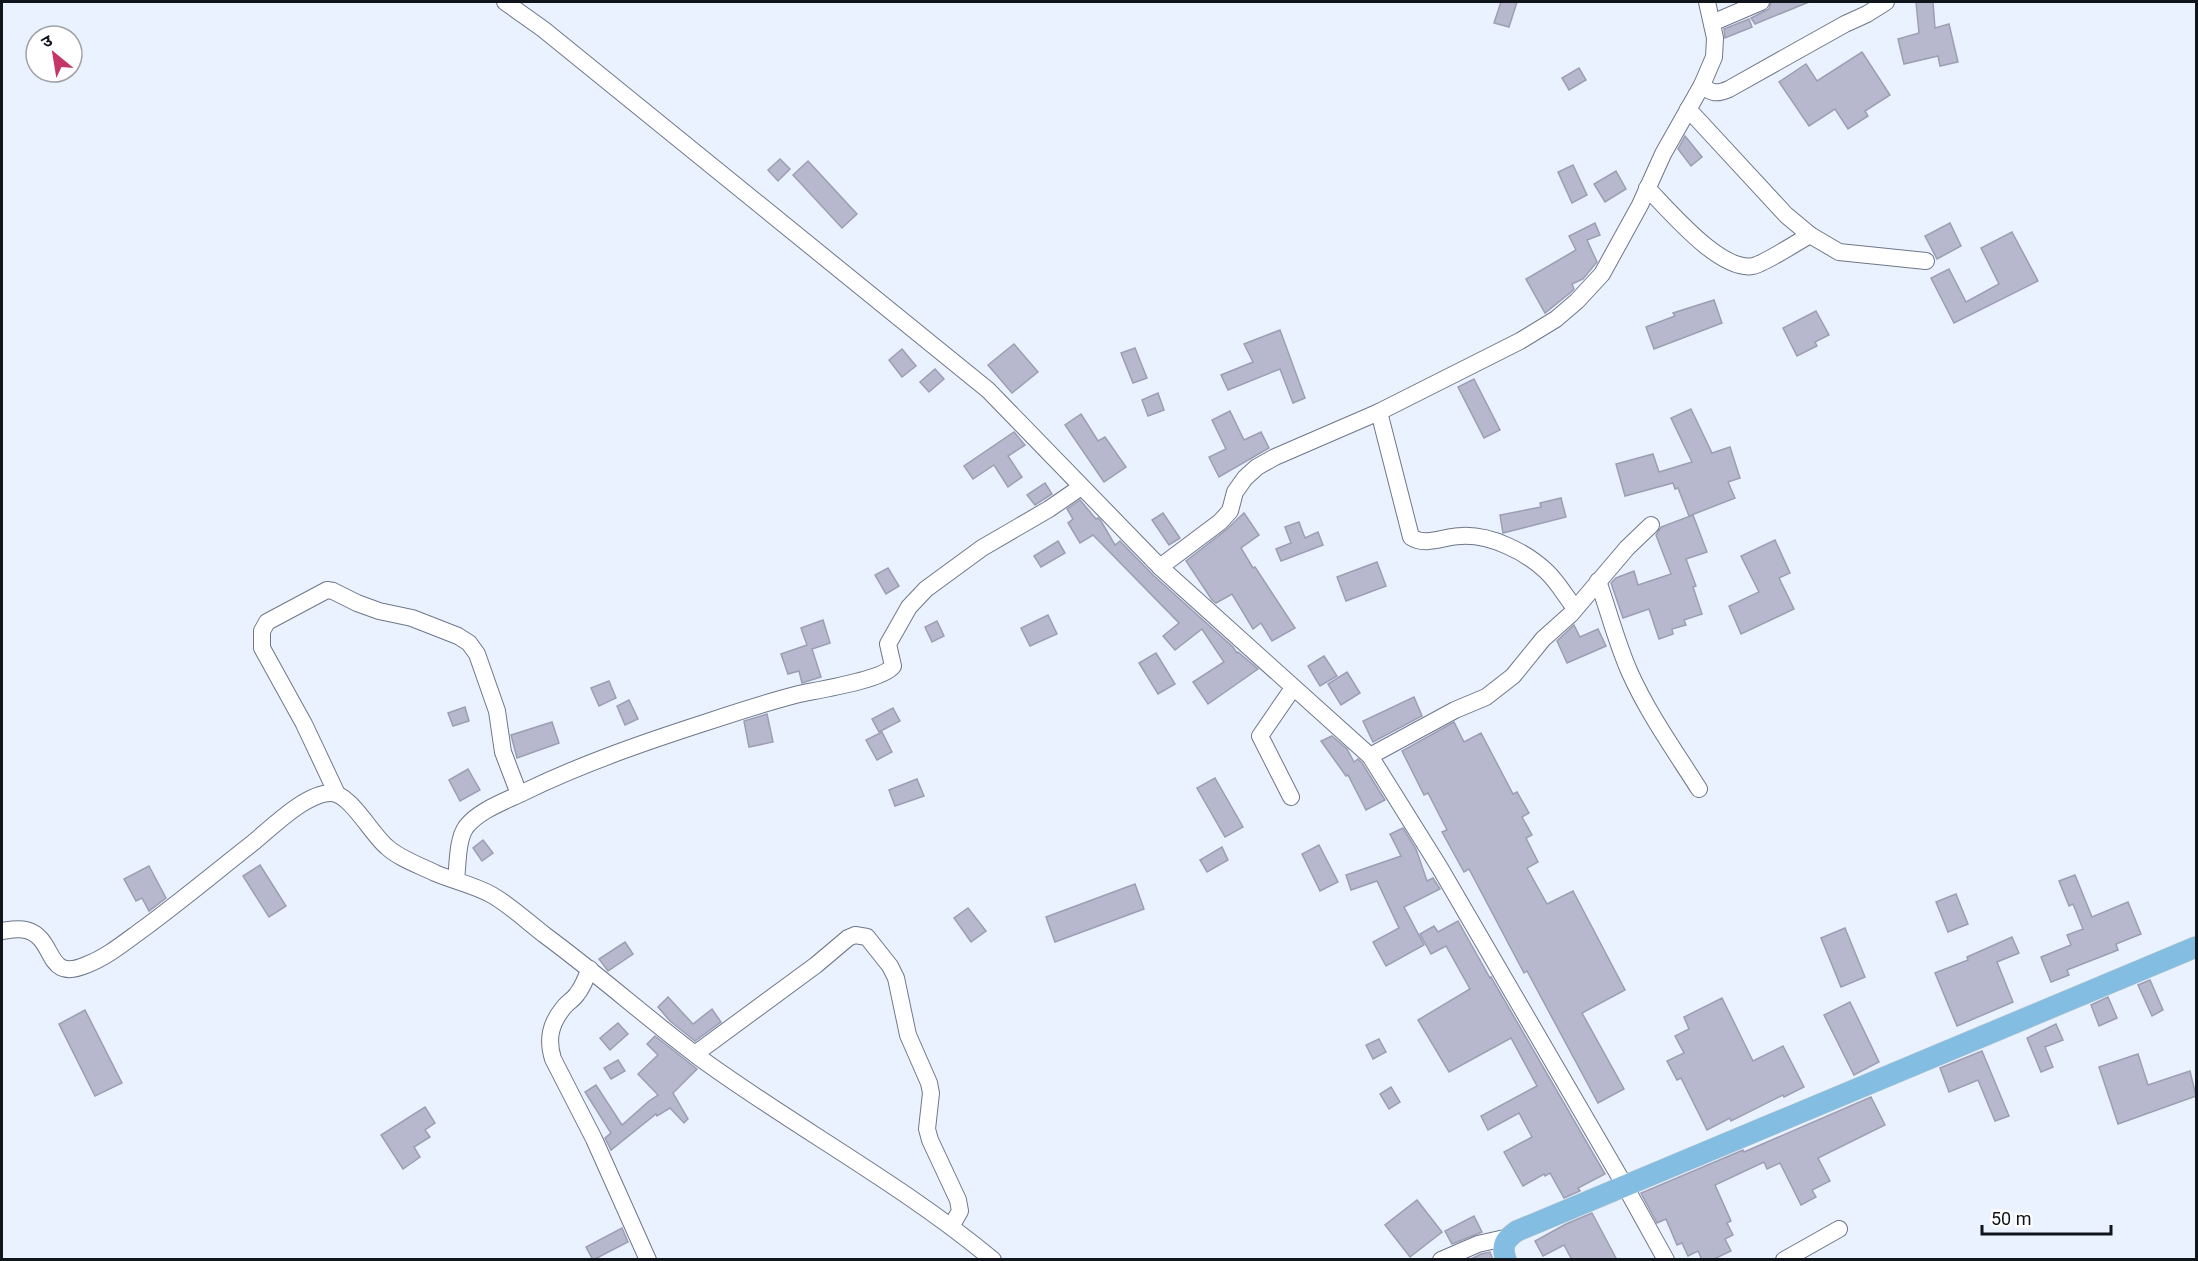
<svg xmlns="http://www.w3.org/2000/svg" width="2198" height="1261" font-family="Roboto,'Noto Sans Devanagari',sans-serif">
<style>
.building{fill:#b7b8ce;stroke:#9c9eb3;stroke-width:1.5}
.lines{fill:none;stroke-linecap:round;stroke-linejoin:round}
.minor-casing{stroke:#6d778a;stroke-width:18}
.major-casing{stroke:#cfd0d1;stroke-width:22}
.minor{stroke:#fff;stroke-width:16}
.major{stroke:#83bde1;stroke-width:21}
</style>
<rect width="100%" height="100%" fill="#ebf2ff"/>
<g class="building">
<path d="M1501 2H1517L1509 27 1494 23Z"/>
<path d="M1771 2H1809L1755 24 1751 18 1769 9Z"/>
<path d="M1916 2H1933L1935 28 1949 24 1958 62 1940 66 1938 56 1904 64 1898 39 1919 33Z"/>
<path d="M1749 19 1752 27 1725 38 1724 29Z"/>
<path d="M1862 52 1890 95 1865 111 1868 116 1848 129 1835 109 1809 126 1779 82 1806 64 1817 81Z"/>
<path d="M1579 68 1586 80 1569 90 1562 78Z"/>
<path d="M1685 136 1702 157 1691 166 1678 149Z"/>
<path d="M780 159 790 169 778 181 768 170Z"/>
<path d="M808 161 857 214 842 228 793 175Z"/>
<path d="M1573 165 1587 195 1572 203 1558 172Z"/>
<path d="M1616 171 1626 189 1605 202 1594 184Z"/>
<path d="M1595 223 1600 235 1587 240 1597 262 1583 279 1572 284 1574 289 1570 293 1545 313 1526 279 1576 250 1569 236Z"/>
<path d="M1950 223 1961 246 1937 259 1925 236Z"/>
<path d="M2012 232 2038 281 1954 323 1931 278 1949 269 1966 302 1999 284 1981 248Z"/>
<path d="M1714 300 1722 323 1654 349 1646 327 1675 316 1673 313Z"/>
<path d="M1816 311 1829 335 1815 342 1817 346 1797 356 1783 328Z"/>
<path d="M1280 330 1305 398 1293 403 1280 369 1228 390 1221 375 1253 362 1244 344Z"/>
<path d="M1014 344 1038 372 1012 393 988 365Z"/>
<path d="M1135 348 1147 378 1133 383 1121 353Z"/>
<path d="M902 349 916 366 902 377 889 360Z"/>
<path d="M935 369 944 379 929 392 920 382Z"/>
<path d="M1474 379 1500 430 1484 438 1458 387Z"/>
<path d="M1158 393 1164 410 1148 416 1142 400Z"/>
<path d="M1691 409 1712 453 1730 447 1740 478 1728 482 1735 498 1689 516 1678 488 1675 489 1673 483 1625 496 1616 464 1653 454 1659 472 1692 462 1671 418Z"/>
<path d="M1230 411 1244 440 1261 432 1269 448 1219 477 1209 457 1226 449 1212 420Z"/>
<path d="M1081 414 1098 441 1105 437 1126 467 1104 482 1065 425Z"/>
<path d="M1014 432 1025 445 1008 456 1022 477 1008 487 994 465 973 479 964 466Z"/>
<path d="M1045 483 1052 494 1035 505 1027 495Z"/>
<path d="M1561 498 1566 517 1503 533 1500 515 1541 507 1540 503Z"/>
<path d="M1080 500 1096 519 1098 518 1101 521 1115 545 1120 541 1153 575 1233 647 1237 653 1238 652 1258 669 1208 704 1193 682 1224 662 1202 629 1175 650 1163 636 1179 623 1093 535 1080 543 1068 523 1073 519 1067 509Z"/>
<path d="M1163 513 1180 538 1169 545 1152 520Z"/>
<path d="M1244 513 1259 535 1241 548 1253 568 1255 567 1295 628 1272 641 1261 623 1253 629 1232 594 1216 603 1212 600 1186 561 1226 530Z"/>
<path d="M1693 515 1707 552 1686 559 1696 586 1693 587 1702 614 1684 620 1686 625 1672 629 1673 634 1659 639 1649 609 1623 618 1611 583 1616 578 1634 571 1638 585 1671 574 1656 535 1661 527Z"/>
<path d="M1299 522 1305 538 1318 532 1323 545 1281 561 1276 549 1291 543 1285 527Z"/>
<path d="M1775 540 1790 573 1779 578 1794 609 1741 634 1729 606 1759 592 1741 556Z"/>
<path d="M1058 541 1065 553 1041 567 1034 556Z"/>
<path d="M1377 562 1386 586 1346 601 1337 577Z"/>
<path d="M888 568 899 586 886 594 875 575Z"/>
<path d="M1048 615 1057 634 1030 646 1021 628Z"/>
<path d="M823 620 830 643 812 649 821 677 802 683 799 671 788 674 781 654 807 645 801 628Z"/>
<path d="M937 621 944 636 932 642 925 627Z"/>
<path d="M1574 625 1580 637 1598 629 1606 646 1567 663 1557 641Z"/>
<path d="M1156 653 1175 684 1158 694 1139 663Z"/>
<path d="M1324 656 1337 676 1320 686 1308 666Z"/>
<path d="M1347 672 1360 693 1341 705 1328 684Z"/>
<path d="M609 681 616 698 599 706 591 688Z"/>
<path d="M1414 697 1422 716 1373 742 1363 721Z"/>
<path d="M629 700 638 719 625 725 617 706Z"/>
<path d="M465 707 469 721 453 726 448 713Z"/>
<path d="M893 708 900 721 879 732 872 719Z"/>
<path d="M767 714 773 742 749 747 744 721Z"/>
<path d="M552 722 559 743 517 758 511 735Z"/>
<path d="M1454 722 1464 742 1481 733 1513 794 1517 792 1529 813 1522 817 1532 835 1526 838 1538 862 1527 868 1547 904 1573 891 1625 990 1582 1013 1624 1089 1598 1103 1527 971 1524 973 1469 869 1464 872 1442 832 1447 830 1428 793 1424 795 1402 751Z"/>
<path d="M882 732 892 752 877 760 866 740Z"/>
<path d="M1332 736 1347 749 1354 762 1358 759 1362 763 1385 800 1366 810 1348 775 1346 776 1321 741Z"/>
<path d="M468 769 480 790 460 801 449 780Z"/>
<path d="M1215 778 1243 827 1225 837 1197 788Z"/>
<path d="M917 779 924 796 895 806 889 790Z"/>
<path d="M1403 828 1416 849 1427 881 1433 878 1440 889 1404 907 1424 945 1386 966 1373 942 1399 928 1377 881 1351 890 1346 875 1401 856 1390 834Z"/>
<path d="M483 840 493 853 482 861 473 848Z"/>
<path d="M1319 845 1338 882 1320 891 1302 854Z"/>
<path d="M1222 847 1228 860 1207 872 1200 860Z"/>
<path d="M260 865 286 906 269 917 243 876Z"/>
<path d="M149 866 166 898 149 911 142 898 136 901 124 879Z"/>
<path d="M2075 875 2092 917 2128 902 2141 934 2116 944 2118 950 2067 970 2069 975 2051 982 2041 957 2071 945 2067 935 2083 929 2073 904 2069 906 2059 881Z"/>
<path d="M1135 884 1144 909 1055 942 1046 917Z"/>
<path d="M1956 894 1968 924 1948 932 1936 902Z"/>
<path d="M968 908 986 931 971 942 954 918Z"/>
<path d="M1458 921 1490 978 1491 977 1605 1174 1578 1188 1580 1191 1564 1198 1550 1173 1545 1176 1544 1174 1523 1186 1504 1152 1532 1137 1519 1113 1488 1130 1481 1116 1537 1086 1511 1038 1449 1072 1418 1020 1470 989 1446 946 1431 954 1420 934 1434 926 1438 932Z"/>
<path d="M1845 928 1865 977 1841 987 1821 938Z"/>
<path d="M2012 937 2019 953 1997 962 2013 1002 1957 1026 1935 973 1968 960 1967 957Z"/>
<path d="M625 942 633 954 608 971 599 959Z"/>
<path d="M2150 980 2163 1010 2152 1016 2138 985Z"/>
<path d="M668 997 693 1024 712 1009 721 1022 695 1041 670 1021 658 1007Z"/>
<path d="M2108 997 2117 1018 2099 1026 2091 1005Z"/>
<path d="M1722 998 1753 1061 1783 1046 1804 1087 1784 1097 1783 1095 1731 1121 1730 1118 1707 1130 1681 1078 1677 1080 1667 1061 1684 1053 1675 1036 1689 1029 1684 1017Z"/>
<path d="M1850 1002 1879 1062 1854 1075 1824 1015Z"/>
<path d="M85 1010 122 1083 95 1096 59 1024Z"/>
<path d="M618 1023 628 1034 610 1050 600 1038Z"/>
<path d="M2056 1024 2063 1040 2045 1047 2053 1067 2041 1072 2027 1038Z"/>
<path d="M655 1036 697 1069 673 1093 688 1119 684 1123 670 1108 657 1116 656 1114 611 1150 605 1138 611 1133 585 1092 596 1085 622 1125 649 1101 658 1095 638 1074 658 1055 647 1044Z"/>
<path d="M1379 1039 1386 1052 1373 1059 1366 1045Z"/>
<path d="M1982 1051 2009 1116 1995 1121 1978 1080 1949 1092 1940 1068Z"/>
<path d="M2138 1054 2148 1085 2190 1071 2196 1096 2118 1124 2099 1067Z"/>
<path d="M618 1060 625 1071 611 1079 604 1068Z"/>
<path d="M1391 1087 1400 1102 1389 1109 1380 1094Z"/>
<path d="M1871 1097 1885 1125 1818 1158 1830 1181 1812 1190 1816 1197 1801 1205 1780 1163 1767 1169 1764 1162 1715 1185 1731 1221 1727 1223 1733 1235 1725 1239 1731 1251 1712 1260H1702L1698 1251 1688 1256 1682 1243 1677 1245 1666 1219 1657 1223 1641 1193 1743 1150 1744 1152Z"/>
<path d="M425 1107 435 1123 425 1130 430 1137 414 1147 420 1157 403 1169 381 1135Z"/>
<path d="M1417 1200 1442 1232 1410 1257 1385 1225Z"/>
<path d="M1592 1213 1617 1260H1572L1564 1245 1543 1256 1535 1241 1566 1224Z"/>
<path d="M1474 1216 1482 1232 1452 1244 1445 1231Z"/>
<path d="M622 1228 628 1242 593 1260 586 1247Z"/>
<path d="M1490 1252 1493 1260H1469L1481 1254Z"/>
</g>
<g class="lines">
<defs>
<g id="minor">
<path d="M505 2 543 29 988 390 1160 567 1370 756 1440 868 1625 1186 1666 1260"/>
<path d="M1712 23 1761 2"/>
<path d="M1702 85C1711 94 1718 94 1729 89L1845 24 1867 14 1886 2"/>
<path d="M1688 109 1786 215 1810 235 1839 252 1926 261"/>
<path d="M1647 188C1669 210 1720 272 1753 266 1764 264 1799 241 1810 235"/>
<path d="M1379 412 1411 537C1426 547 1445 536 1461 536 1490 534 1526 552 1546 571 1558 582 1565 596 1575 608"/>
<path d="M1160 567 1220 522 1230 511 1235 492 1245 478 1257 467 1275 457 1379 412 1520 341 1556 319 1577 301 1602 274 1640 205 1663 154 1702 85 1714 57 1715 38 1707 2"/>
<path d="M1598 581C1609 612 1617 644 1630 673 1649 715 1675 751 1699 789"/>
<path d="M1370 756 1455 710 1486 697 1513 676 1543 639 1571 614 1627 548 1651 525"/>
<path d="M337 794 304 724 262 648V631L267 622 327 590 333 591 357 603 379 611 412 618 458 636 469 643 477 654 497 711 503 752 519 794"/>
<path d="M1291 797 1260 736 1293 688"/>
<path d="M456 880C458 864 457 840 466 827 479 810 506 801 524 792 584 763 645 742 707 722 737 712 768 702 799 694 818 690 883 680 893 666L888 644 909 607 926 589 982 548 1049 509 1081 487"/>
<path d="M2 931C9 930 18 928 26 930 57 938 44 983 86 965 107 957 125 942 143 929 181 901 217 871 254 842 272 827 306 793 331 793 350 793 372 835 387 847 400 859 419 865 435 873 454 881 474 885 492 895 511 906 529 923 546 936 599 975 648 1019 700 1058 796 1128 902 1184 993 1260"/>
<path d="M590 969C586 977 583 987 577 994 574 999 568 1002 564 1007 550 1024 547 1039 553 1059L594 1139 648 1260"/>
<path d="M695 1054 816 965 848 938 855 935 867 937 890 966 896 978 908 1035 929 1083 931 1093 927 1129 930 1140 958 1200 960 1211 952 1225"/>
<path d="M1441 1260 1478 1244 1509 1237"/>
<path d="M1784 1260 1839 1229"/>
</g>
<path id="major" d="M1506 1260C1501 1246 1505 1239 1517 1231L2196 947"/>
</defs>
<use href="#minor" class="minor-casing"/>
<use href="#major" class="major-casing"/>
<use href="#minor" class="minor"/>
<use href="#major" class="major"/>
</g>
<rect width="2198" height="1261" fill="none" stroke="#10141b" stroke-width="6"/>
<g transform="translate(54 54) rotate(330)"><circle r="28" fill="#ffffff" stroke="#9fa1a4" stroke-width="1.5"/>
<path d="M0-4.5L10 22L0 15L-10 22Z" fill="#c33665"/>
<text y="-9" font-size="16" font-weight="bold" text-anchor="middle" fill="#10141b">उ</text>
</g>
<path d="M1982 1225v9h129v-9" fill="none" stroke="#10141b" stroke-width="3"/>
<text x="1991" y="1225" font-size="18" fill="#10141b" stroke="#ffffff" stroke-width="4.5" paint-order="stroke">50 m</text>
</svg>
